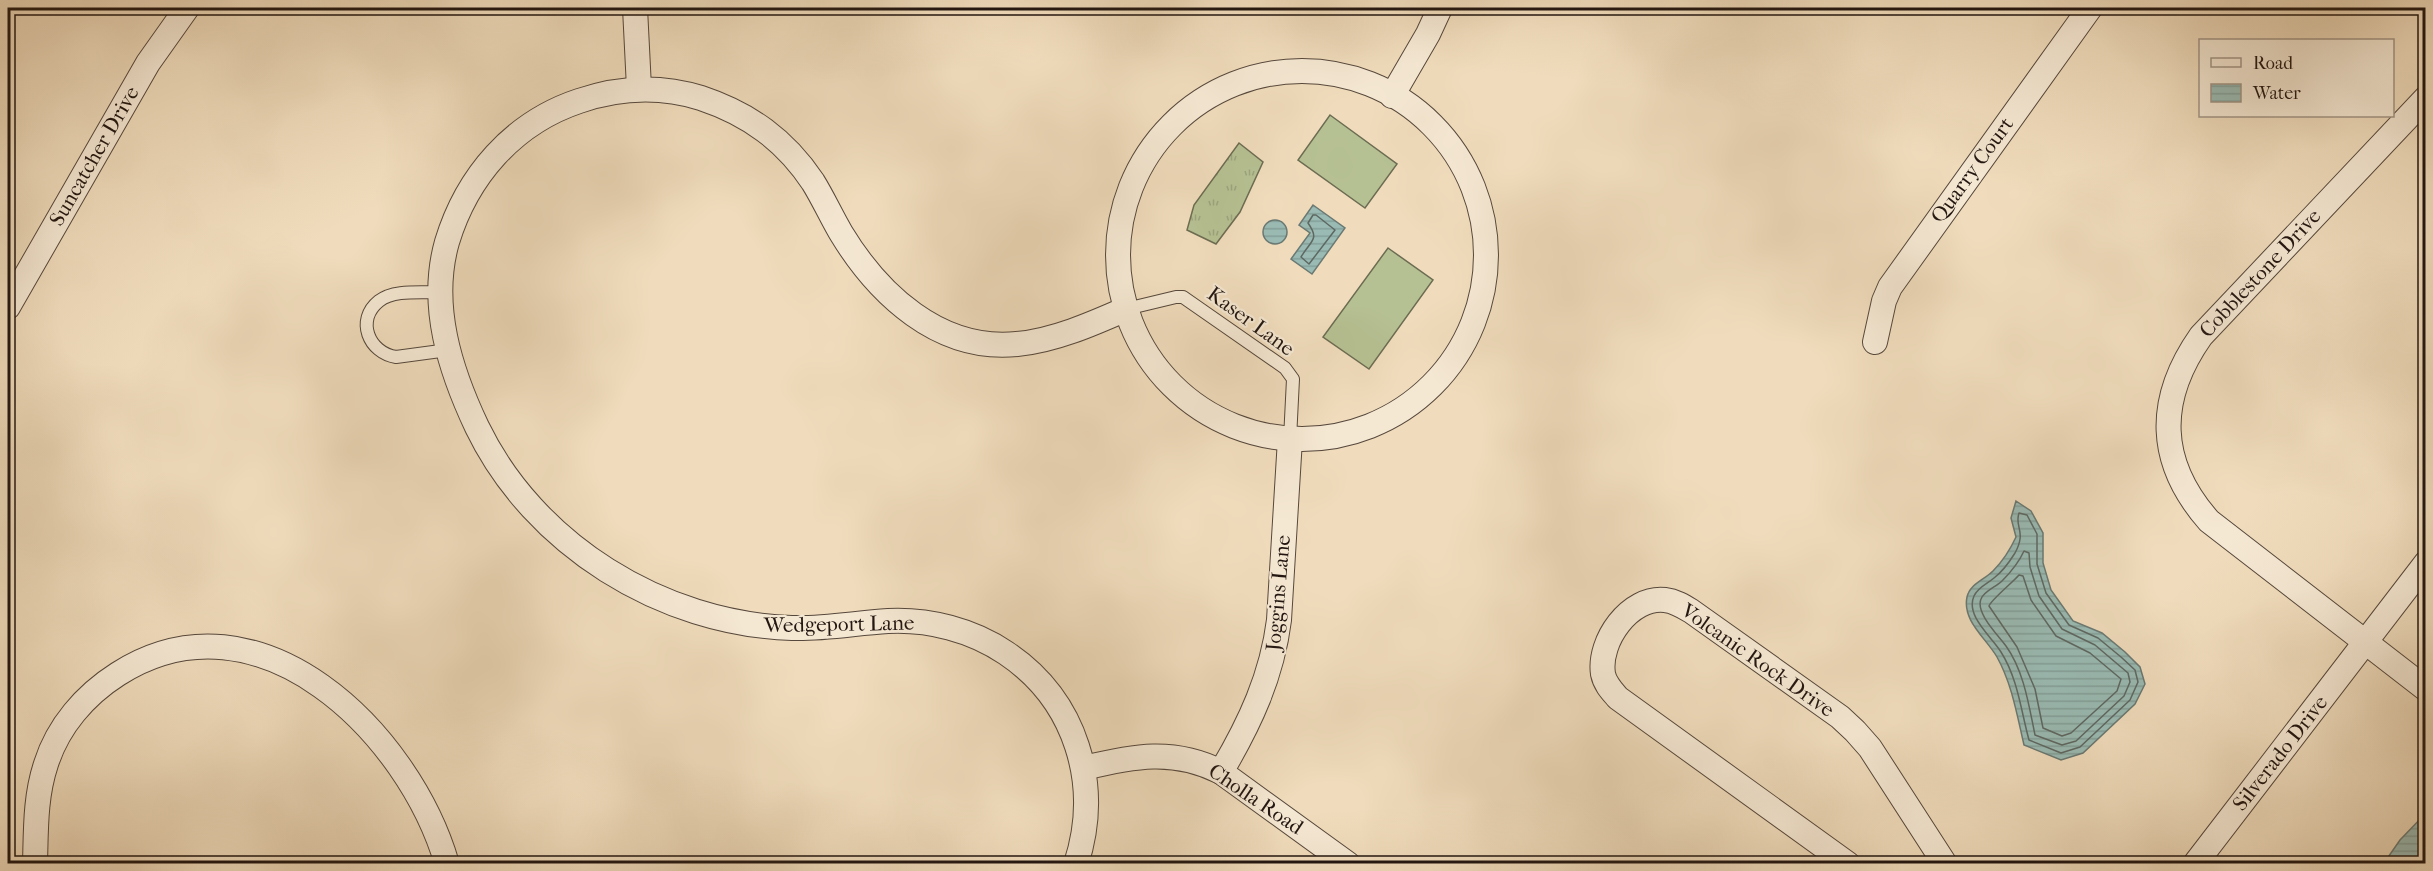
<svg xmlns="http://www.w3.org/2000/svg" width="2433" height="871" font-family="'IM FELL French Canon',serif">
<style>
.grass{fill:url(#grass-tufts);stroke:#6c6c52;stroke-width:1.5}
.garden{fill:#b6c193;stroke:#6c6c52;stroke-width:1.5}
.water{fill:url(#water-rules);stroke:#6a7973;stroke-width:1.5}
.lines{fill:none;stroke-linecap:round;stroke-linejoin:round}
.shore{stroke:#5e6862;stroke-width:1.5}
.lane-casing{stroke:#56483c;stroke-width:14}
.street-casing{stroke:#56483c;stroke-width:26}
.lane{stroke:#f5e8d3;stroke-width:12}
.street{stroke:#f5e8d3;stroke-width:24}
.labels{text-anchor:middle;stroke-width:4.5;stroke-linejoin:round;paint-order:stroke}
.street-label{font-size:21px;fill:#221611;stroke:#f5e8d3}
</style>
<defs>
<pattern id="grass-tufts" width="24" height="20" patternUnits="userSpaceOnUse" patternTransform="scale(1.5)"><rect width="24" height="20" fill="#b6c193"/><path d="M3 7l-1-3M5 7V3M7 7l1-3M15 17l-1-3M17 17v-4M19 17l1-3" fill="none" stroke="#9ca57e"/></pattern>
<pattern id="water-rules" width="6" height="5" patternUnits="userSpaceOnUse" patternTransform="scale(1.5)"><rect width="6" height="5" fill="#9abbb4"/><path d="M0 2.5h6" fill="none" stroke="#84a09a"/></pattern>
</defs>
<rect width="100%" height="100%" fill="#f0dcbc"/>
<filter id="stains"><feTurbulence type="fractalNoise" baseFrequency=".00333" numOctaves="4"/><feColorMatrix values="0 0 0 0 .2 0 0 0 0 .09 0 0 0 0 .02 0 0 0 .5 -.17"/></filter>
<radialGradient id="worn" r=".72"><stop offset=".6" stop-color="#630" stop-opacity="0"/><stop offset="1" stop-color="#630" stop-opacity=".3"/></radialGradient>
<path class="grass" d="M1239 143 1263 162 1240 212 1216 244 1187 230 1194 205Z"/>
<g class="garden">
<path d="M1330 115 1397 164 1365 208 1298 160Z"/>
<path d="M1388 248 1433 280 1369 369 1323 337Z"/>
</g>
<g class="water">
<path d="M1313 205 1345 228 1312 274 1291 259 1310 233 1299 225Z"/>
<circle cx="1275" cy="232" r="12"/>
<path d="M2016 501 2031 511 2043 533V563L2051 590 2073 621 2102 633 2125 652 2140 667 2145 684 2135 704 2083 753 2061 760 2024 745C2017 715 2012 684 1997 657 1986 638 1962 621 1967 597 1970 584 1984 580 1993 571 2003 561 2010 550 2016 537L2011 518Z"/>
<path d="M2425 814V863H2384L2400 840Z"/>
</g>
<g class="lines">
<g class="shore">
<path d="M1316 215 1335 230 1309 264 1301 257C1311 240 1320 240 1308 223L1313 215Z"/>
<path d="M2019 513 2027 515 2037 534V564L2046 593 2069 625 2098 638 2121 657 2135 670 2138 682 2130 700 2080 747 2061 753 2029 740C2021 711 2018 679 2001 652 1992 637 1965 616 1974 596 1978 587 1987 584 1994 578 2002 572 2010 561 2015 553 2027 531 2014 527 2019 513Z"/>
<path d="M2024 551 2029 553 2030 567 2039 596 2062 629 2095 645 2128 673 2130 682 2124 696 2076 741 2062 745 2035 735C2029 706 2024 671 2006 646 1999 636 1975 613 1981 599 1984 591 1996 587 2002 581 2011 572 2019 562 2024 551Z"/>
<path d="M2019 575 2023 576 2031 600 2056 636 2090 653 2121 679 2117 691 2071 733 2062 736 2043 728 2035 689 2017 647 1989 606C1991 600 2012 583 2019 575Z"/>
</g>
<defs>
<g id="lane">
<path d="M440 292C422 293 394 289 379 301 355 320 369 353 396 357L448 350"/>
<path d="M1126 309 1176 297H1183L1285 368 1293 379 1290 439"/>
</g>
<g id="street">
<path d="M635 8 639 88"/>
<circle cx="1302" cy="255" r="184"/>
<path d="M1392 96 1428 34 1440 8"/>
<path d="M2426 98 2201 336C2156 400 2157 462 2209 521L2426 689"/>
<path d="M8 307 148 63 187 8"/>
<path d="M1875 342 1884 301 1890 287 2090 8"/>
<path d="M1084 768C1133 756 1174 748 1221 772L1348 864"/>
<path d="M1221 772C1250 723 1272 676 1279 620L1290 439"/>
<path d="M35 864C36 830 35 797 46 764 58 726 85 695 118 674 259 584 409 733 447 864"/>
<path d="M1076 864C1102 784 1076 700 1006 653 972 630 929 619 888 621 855 623 825 629 792 628 662 624 534 545 477 427 450 370 429 305 447 242 467 176 513 123 579 101 620 87 659 85 701 98 749 114 785 140 813 182 823 198 831 216 841 233 878 294 939 352 1017 344 1053 341 1092 324 1126 309"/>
<path d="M1848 864 1618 698C1612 691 1605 684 1603 674 1598 641 1630 596 1665 600 1675 601 1683 606 1691 611L1840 717 1855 731 1870 748 1945 864"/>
<path d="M2195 864 2426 563"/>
</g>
</defs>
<use href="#lane" class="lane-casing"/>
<use href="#street" class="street-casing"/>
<use href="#lane" class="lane"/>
<use href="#street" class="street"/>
</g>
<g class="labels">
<g class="street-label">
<text transform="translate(94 156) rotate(-60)" y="7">Suncatcher Drive</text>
<text transform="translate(1972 170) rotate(-54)" y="7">Quarry Court</text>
<text transform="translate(2260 273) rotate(-47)" y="7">Cobblestone Drive</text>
<text transform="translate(1251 321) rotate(36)" y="7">Kaser Lane</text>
<text transform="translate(1278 593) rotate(-85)" y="7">Joggins Lane</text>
<text transform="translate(839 624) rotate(-1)" y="7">Wedgeport Lane</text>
<text transform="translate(1758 660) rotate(35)" y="7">Volcanic Rock Drive</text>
<text transform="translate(2280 753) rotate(-52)" y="7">Silverado Drive</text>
<text transform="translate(1256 799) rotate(34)" y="7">Cholla Road</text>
</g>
</g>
<rect width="2433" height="871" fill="none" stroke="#f0dcbc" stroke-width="30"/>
<rect x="9" y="9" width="2415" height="853" fill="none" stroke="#221611" stroke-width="3"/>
<rect x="15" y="15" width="2403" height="841" fill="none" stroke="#221611" stroke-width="1.5"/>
<rect x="2199" y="39" width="195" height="78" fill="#f5e8d3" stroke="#a19485" stroke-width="1.5"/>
<rect x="2211" y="58" width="30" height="9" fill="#f5e8d3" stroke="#a19485" stroke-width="1.5"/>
<text x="2253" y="69" font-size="18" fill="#221611">Road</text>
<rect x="2211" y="84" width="30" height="18" fill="url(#water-rules)" stroke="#a19485" stroke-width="1.5"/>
<text x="2253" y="99" font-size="18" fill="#221611">Water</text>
<rect width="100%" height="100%" filter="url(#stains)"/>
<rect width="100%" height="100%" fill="url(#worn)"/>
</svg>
